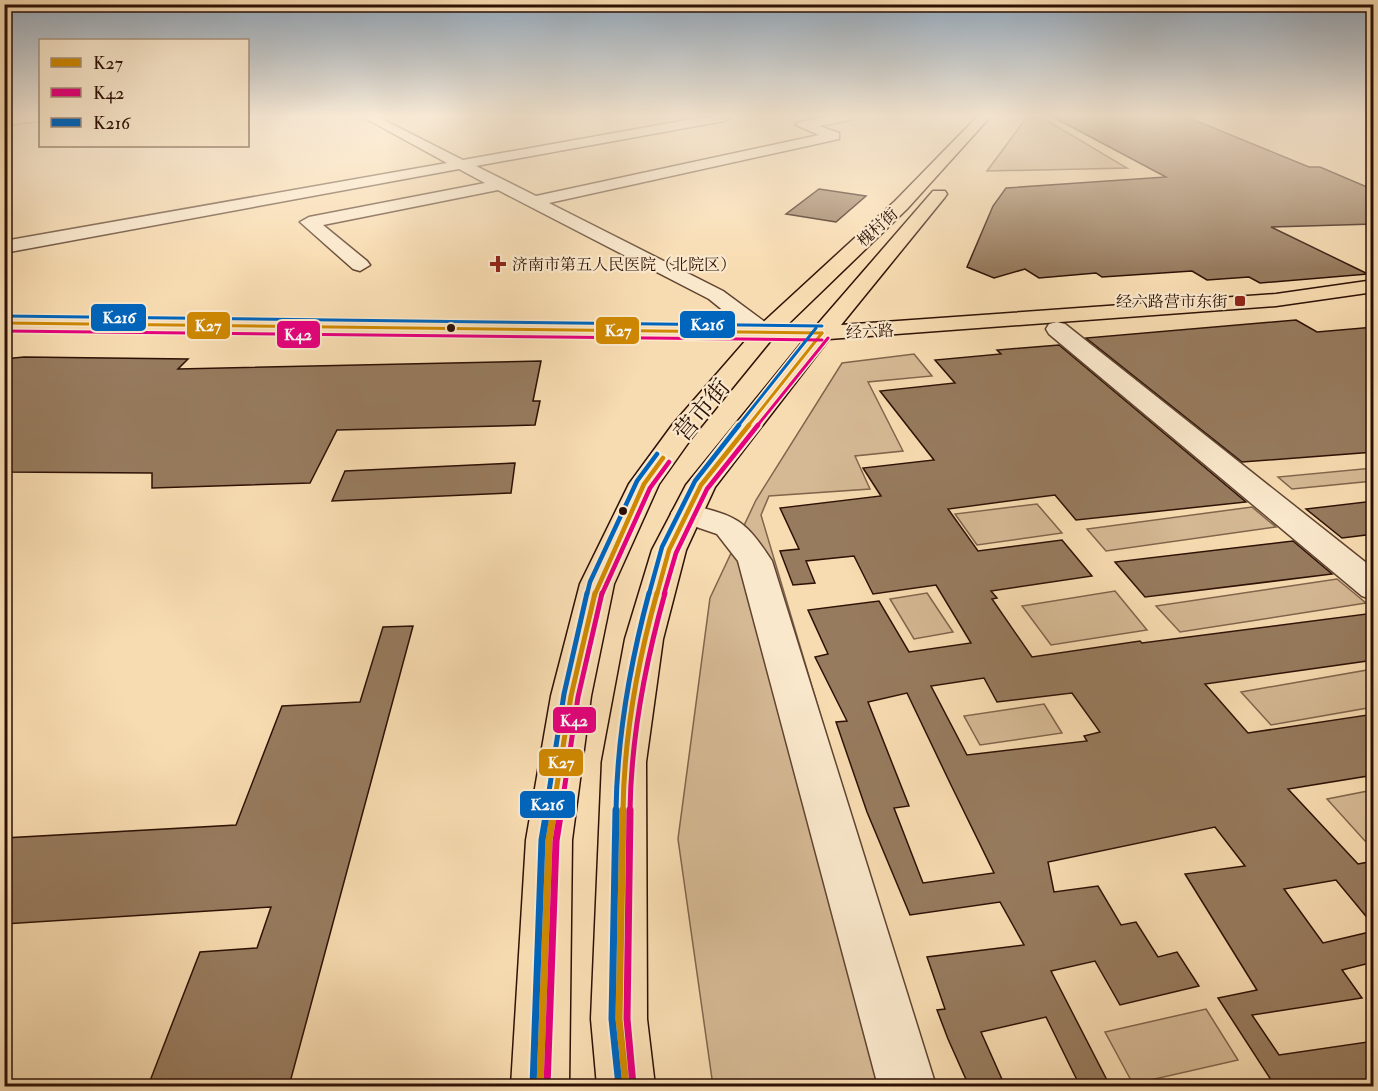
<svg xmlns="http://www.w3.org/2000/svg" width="1378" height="1091" font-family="'IM FELL Double Pica','Noto Serif SC',serif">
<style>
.green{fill:#d5b994;stroke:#81654c;stroke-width:1.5}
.building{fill:#977b5e;stroke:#2d1105;stroke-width:1.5;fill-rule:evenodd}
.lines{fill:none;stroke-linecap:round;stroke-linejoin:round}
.minor-casing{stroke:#604430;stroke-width:3}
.major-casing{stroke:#2d1105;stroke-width:3}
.minor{fill:#fae8cc;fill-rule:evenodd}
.major{fill:#f8dcb1;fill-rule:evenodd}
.bus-1-far3-casing{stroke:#fae8cc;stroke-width:6}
.bus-1-far2-casing{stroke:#fae8cc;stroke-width:9}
.bus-1-far1-casing{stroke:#fae8cc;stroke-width:10}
.bus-1-casing{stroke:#fae8cc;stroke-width:11}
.bus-2-far3-casing{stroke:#fae8cc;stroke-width:6}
.bus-2-far2-casing{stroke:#fae8cc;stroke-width:9}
.bus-2-far1-casing{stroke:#fae8cc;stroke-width:10}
.bus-2-casing{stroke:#fae8cc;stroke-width:11}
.bus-3-far3-casing{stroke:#fae8cc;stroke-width:6}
.bus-3-far2-casing{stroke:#fae8cc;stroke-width:9}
.bus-3-far1-casing{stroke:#fae8cc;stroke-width:10}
.bus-3-casing{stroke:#fae8cc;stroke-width:11}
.bus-1-far3{stroke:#cf8801;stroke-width:3}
.bus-1-far2{stroke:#cf8801;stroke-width:4.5}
.bus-1-far1{stroke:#cf8801;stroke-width:5}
.bus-1{stroke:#cf8801;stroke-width:7}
.bus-2-far3{stroke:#e5007d;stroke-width:3}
.bus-2-far2{stroke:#e5007d;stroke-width:4.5}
.bus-2-far1{stroke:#e5007d;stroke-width:5}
.bus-2{stroke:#e5007d;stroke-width:7}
.bus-3-far3{stroke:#0065bd;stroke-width:3}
.bus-3-far2{stroke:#0065bd;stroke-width:4.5}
.bus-3-far1{stroke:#0065bd;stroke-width:5}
.bus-3{stroke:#0065bd;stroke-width:7}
.poi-dot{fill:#8f2418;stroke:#fae8cc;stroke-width:2}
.bus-dot{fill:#2d1105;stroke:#fae8cc;stroke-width:2}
.labels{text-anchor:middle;stroke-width:4.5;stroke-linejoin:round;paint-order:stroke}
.far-street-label{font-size:16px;fill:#2d1105;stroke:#fae8cc}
.far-poi-label{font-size:16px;fill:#2d1105;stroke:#fae8cc;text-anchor:start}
.near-street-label{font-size:24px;fill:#2d1105;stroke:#fae8cc}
.line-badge{stroke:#fae8cc;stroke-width:2}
.badge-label{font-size:16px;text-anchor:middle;font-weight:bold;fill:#fff}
</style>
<rect width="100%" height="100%" fill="#f8dcb1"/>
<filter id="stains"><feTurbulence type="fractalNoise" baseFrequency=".00333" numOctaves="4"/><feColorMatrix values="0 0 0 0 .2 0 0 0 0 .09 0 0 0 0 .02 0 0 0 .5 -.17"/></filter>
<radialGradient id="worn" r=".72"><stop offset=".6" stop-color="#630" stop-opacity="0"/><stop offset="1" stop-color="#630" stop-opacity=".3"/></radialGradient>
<g class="green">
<path d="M1027 117H1041L1127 168 987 171Z"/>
<path d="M914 354 932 376 868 382 903 451 855 456 870 489 769 496 761 515 931 1086H713L678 839 710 598 756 500 842 363Z"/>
<path d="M1373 468V481L1292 489 1278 477Z"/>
<path d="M1037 504 1062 533 977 545 955 514Z"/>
<path d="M1252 507 1276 527 1106 551 1087 529Z"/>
<path d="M1337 579 1366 603 1180 632 1156 606Z"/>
<path d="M1115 591 1147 630 1051 645 1022 606Z"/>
<path d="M927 593 953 632 914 639 890 599Z"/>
<path d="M1373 669V707L1271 725 1241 692Z"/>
<path d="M1044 704 1062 733 980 745 964 716Z"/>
<path d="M1373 790V839L1365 841 1327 799Z"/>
<path d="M1206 1009 1238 1060 1133 1084 1105 1032Z"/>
</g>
<g class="building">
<path d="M1053 117H1187L1309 167H1320L1374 190V224L1271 227 1368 274 1260 283 1249 277 1207 280 1192 271 1102 277 1096 273 1039 278 1025 269 994 278 967 267 993 206 1006 188 1166 177Z"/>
<path d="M819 189 866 196 836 222 786 214Z"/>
<path d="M1296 320 1317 332 1374 327V452L1242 462 1086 338Z"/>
<path d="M1059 345 1246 502 1076 520 1055 495 948 509 978 551 1062 540 1092 576 991 591 997 598 992 599 1032 657 1140 641 1142 643 1374 613V660L1205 684 1248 733 1374 714V775L1288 789 1358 864 1374 861V926L1336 880 1284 889 1323 943 1374 931V962L1342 970 1362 998 1252 1015 1279 1055 1374 1041V1078L1321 1086H1275L1218 998 1257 990 1185 874 1245 866 1215 827 1048 862 1054 892 1098 886 1121 925 1136 922 1158 957 1177 952 1199 986 1120 1005 1095 961 1051 971 1110 1086H1080L1046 1017 981 1032 1005 1086H969L948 1039 937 1010 945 1009 927 957 1024 945 1000 902 910 915 867 812 836 722 847 721 815 657 828 654 808 610 879 601 909 652 971 643 936 585 873 594 854 556 806 561 815 583 793 585 780 551 799 549 780 508 881 496 863 468 934 460 880 391 955 383 935 360 1001 354 997 350ZM984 678 997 702 1072 693 1100 732 1084 736 1087 741 967 755 931 686ZM907 693 951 785 994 873 923 883 894 808 909 806 868 702Z"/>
<path d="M24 357 188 359 178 369 541 361 533 401H540L535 425 337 430 310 483 152 488V473L4 472V359Z"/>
<path d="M515 463 511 493 332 501 345 471Z"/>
<path d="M1374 501V534L1342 538 1306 509Z"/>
<path d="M1293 541 1332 574 1145 597 1115 562Z"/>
<path d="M413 626 289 1086H148L200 952 257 948 271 907 4 924V838L236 825 282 706 360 702 383 627Z"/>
</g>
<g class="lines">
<defs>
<g id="minor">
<path d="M4 117H40V121L4 125Z"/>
<path d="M363 117H378L463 160 704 117H730L724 121 476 166 536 196 819 135 796 125 798 122 827 117H853L851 120 819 126 839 133V139L549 203 723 291 773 328 776 333 773 338H757L709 299 498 190 323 225 367 261 370 265 360 271 353 269 300 222 309 217 485 183 459 169 4 253V241L447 163Z"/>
<path d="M1057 322 1065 324 1374 569V600L1362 596 1049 334 1046 329 1049 324Z"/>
<path d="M687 504C736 516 744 518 772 561L936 1086H878L738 561 717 534 676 520 671 513 676 506Z"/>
</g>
<path id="major" d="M977 117H990L907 209 786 326H816L933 191H945L947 194 945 197 841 325 1276 294 1374 280V292L1276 306 829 339 715 487 686 550 663 639 646 762 647 1019 655 1086H597L591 1019 602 762 625 639 652 550 686 485 804 340 772 339 693 436 659 484 614 584 591 696 572 840 569 1086H511L526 840 551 696 580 584 629 484 673 424 747 339 4 330V316L760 325 895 201Z"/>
</defs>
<use href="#minor" class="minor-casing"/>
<use href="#major" class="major-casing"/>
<use href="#minor" class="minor"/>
<use href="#major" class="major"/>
<defs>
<g id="bus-1-far3">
<path d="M4 323 822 333"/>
<path d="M748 426 822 333"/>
</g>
<g id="bus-1-far2">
<path d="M595 594 644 484 663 458"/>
<path d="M657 594 669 550 701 485 749 425"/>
</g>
<g id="bus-1-far1">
<path d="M553 811 571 696 595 593"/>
<path d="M623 811C624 738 637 664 657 593"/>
</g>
<g id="bus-1">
<path d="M623 810 619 1019 626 1086"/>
<path d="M540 1086 549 840 554 810"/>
</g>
<g id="bus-2-far3">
<path d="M4 331 822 340"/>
<path d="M757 426 828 338"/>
</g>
<g id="bus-2-far2">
<path d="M602 594 650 488 669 462"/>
<path d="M664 594 676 553 707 489 758 425"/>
</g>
<g id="bus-2-far1">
<path d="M561 811 578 697 602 593"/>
<path d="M630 811C631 738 645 664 665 593"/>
</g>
<g id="bus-2">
<path d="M630 810 627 1019 633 1085"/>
<path d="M547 1086 556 841 561 810"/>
</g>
<g id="bus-3-far3">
<path d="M4 316 822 326"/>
<path d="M738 426 816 328"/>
</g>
<g id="bus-3-far2">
<path d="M587 594 590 582 637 481 657 454"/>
<path d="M649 594 662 547 695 481 739 425"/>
</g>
<g id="bus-3-far1">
<path d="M546 811 564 694 587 593"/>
<path d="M616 811C617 738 630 664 649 593"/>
</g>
<g id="bus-3">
<path d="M616 810 612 1019 619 1086"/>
<path d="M533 1086 542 840 547 810"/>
</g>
</defs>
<use href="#bus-1-far3" class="bus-1-far3-casing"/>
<use href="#bus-1-far2" class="bus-1-far2-casing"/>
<use href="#bus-1-far1" class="bus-1-far1-casing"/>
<use href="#bus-1" class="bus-1-casing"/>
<use href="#bus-2-far3" class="bus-2-far3-casing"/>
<use href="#bus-2-far2" class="bus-2-far2-casing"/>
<use href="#bus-2-far1" class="bus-2-far1-casing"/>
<use href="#bus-2" class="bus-2-casing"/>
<use href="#bus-3-far3" class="bus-3-far3-casing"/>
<use href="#bus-3-far2" class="bus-3-far2-casing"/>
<use href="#bus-3-far1" class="bus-3-far1-casing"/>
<use href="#bus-3" class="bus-3-casing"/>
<use href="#bus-1-far3" class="bus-1-far3"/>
<use href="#bus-1-far2" class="bus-1-far2"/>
<use href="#bus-1-far1" class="bus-1-far1"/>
<use href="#bus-1" class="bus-1"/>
<use href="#bus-2-far3" class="bus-2-far3"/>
<use href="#bus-2-far2" class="bus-2-far2"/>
<use href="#bus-2-far1" class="bus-2-far1"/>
<use href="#bus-2" class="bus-2"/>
<use href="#bus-3-far3" class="bus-3-far3"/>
<use href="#bus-3-far2" class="bus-3-far2"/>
<use href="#bus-3-far1" class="bus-3-far1"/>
<use href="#bus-3" class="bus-3"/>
</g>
<linearGradient id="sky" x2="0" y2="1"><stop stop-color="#93a8bb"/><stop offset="0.43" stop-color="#fcefdc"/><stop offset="1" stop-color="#fcefdc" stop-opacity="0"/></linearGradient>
<rect width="1378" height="269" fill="url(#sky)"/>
<g class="poi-dot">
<path d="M495 255h6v6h6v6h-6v6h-6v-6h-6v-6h6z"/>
<rect x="1234" y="295" width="12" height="12" rx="3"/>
</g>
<g class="bus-dot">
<circle cx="451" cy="328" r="5"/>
<circle cx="623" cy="511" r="5"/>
</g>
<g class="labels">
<g class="far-street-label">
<text transform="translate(877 227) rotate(-42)" y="6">槐村街</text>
<text transform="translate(870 331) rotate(-3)" y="6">经六路</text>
</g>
<g class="far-poi-label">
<text x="512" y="270">济南市第五人民医院（北院区）</text>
<text x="1228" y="307" text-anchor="end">经六路营市东街</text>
</g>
<g class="near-street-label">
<text transform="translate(702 410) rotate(-50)" y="8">营市街</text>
</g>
</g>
<g class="line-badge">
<rect x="90" y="303" width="57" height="29" rx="6" fill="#0065bd"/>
<rect x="679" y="310" width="57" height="29" rx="6" fill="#0065bd"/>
<rect x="186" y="311" width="45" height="29" rx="6" fill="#cf8801"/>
<rect x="595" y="316" width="45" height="29" rx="6" fill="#cf8801"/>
<rect x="276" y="320" width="45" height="29" rx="6" fill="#e5007d"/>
<rect x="552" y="706" width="45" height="28" rx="6" fill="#e5007d"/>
<rect x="538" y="748" width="46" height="29" rx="6" fill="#cf8801"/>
<rect x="519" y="790" width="57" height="29" rx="6" fill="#0065bd"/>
</g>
<g class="badge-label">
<text x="119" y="323">K216</text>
<text x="707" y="330">K216</text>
<text x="208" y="331">K27</text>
<text x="618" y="336">K27</text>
<text x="298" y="340">K42</text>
<text x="574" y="726">K42</text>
<text x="561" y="768">K27</text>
<text x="547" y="810">K216</text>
</g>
<rect width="1378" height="1091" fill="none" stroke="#f8dcb1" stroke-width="24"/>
<rect x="6" y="6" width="1366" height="1079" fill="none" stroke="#2d1105" stroke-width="3"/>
<rect x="12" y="12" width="1354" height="1067" fill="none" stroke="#2d1105" stroke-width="1.5"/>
<rect x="39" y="39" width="210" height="108" fill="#fae8cc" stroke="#a8927c" stroke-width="1.5"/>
<rect x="51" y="58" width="30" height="9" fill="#cf8801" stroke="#a8927c" stroke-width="1.5"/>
<text x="93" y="69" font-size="18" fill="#2d1105">K27</text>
<rect x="51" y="88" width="30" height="9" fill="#e5007d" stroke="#a8927c" stroke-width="1.5"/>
<text x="93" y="99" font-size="18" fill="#2d1105">K42</text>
<rect x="51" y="118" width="30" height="9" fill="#0065bd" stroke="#a8927c" stroke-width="1.5"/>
<text x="93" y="129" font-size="18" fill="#2d1105">K216</text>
<rect width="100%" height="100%" filter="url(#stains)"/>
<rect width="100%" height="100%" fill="url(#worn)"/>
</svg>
